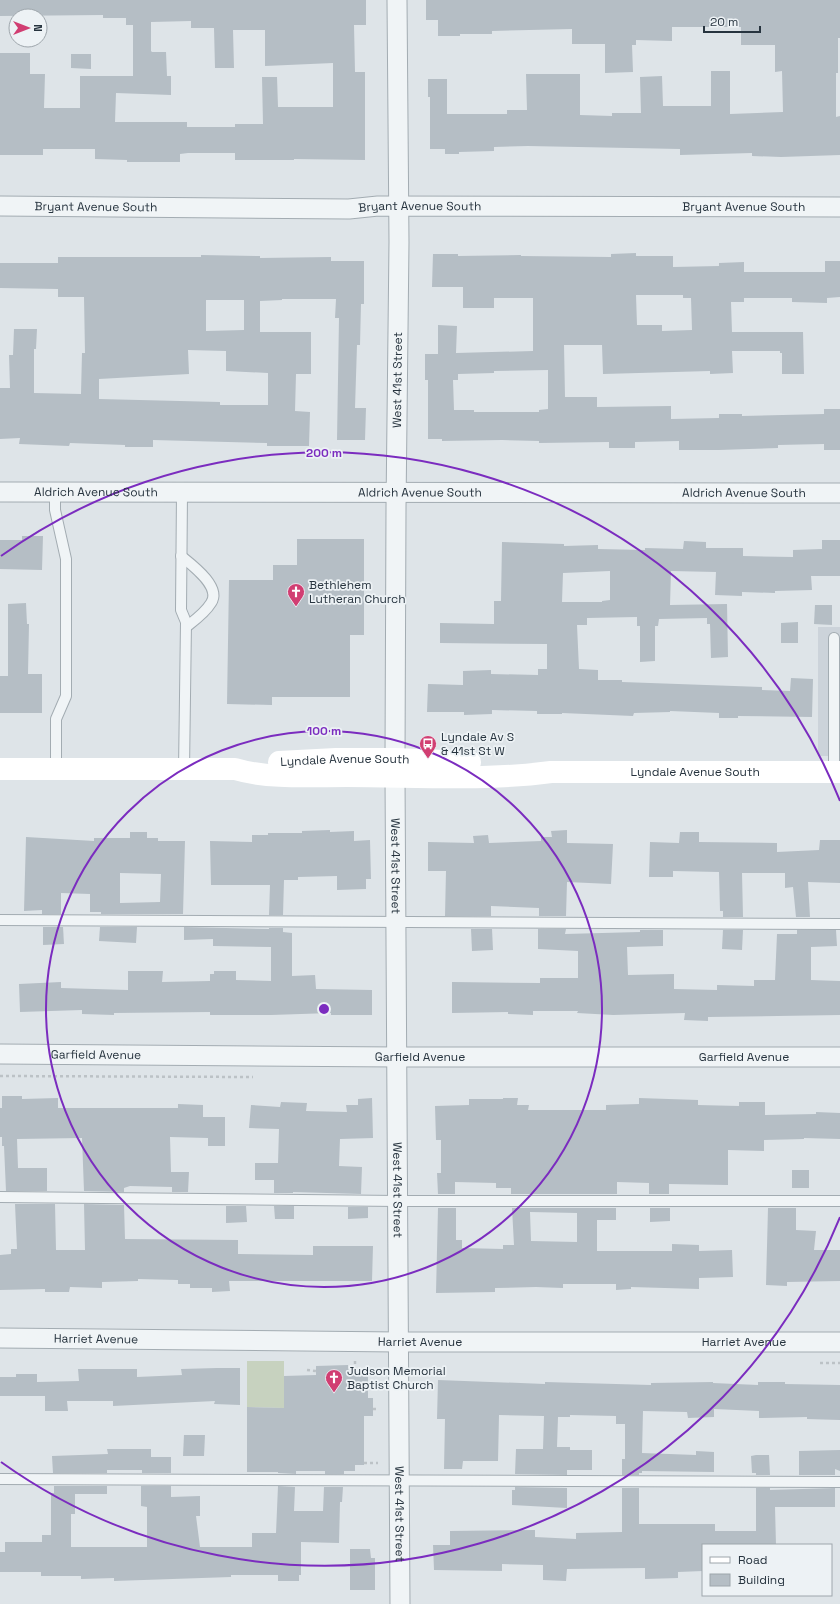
<svg xmlns="http://www.w3.org/2000/svg" width="840" height="1604" font-family="'Space Grotesk',sans-serif">
<style>
.built{fill:#ccd3da}
.green{fill:#c7d2bf}
.building{fill:#b5bec5;fill-rule:evenodd}
.lines{fill:none;stroke-linecap:round;stroke-linejoin:round}
.lane-casing{stroke:#a3acb2;stroke-width:12}
.street-casing{stroke:#a3acb2;stroke-width:21}
.path{stroke:#bcc2c6;stroke-width:2.5;stroke-dasharray:3 3;stroke-linecap:butt}
.lane{stroke:#f0f4f6;stroke-width:10}
.street{stroke:#f0f4f6;stroke-width:19}
.secondary{stroke:#fff;stroke-width:22}
.ring{fill:none;stroke:#7b2cbf;stroke-width:2}
.labels{text-anchor:middle;stroke-width:3.5;stroke-linejoin:round;paint-order:stroke}
.street-label{font-size:12px;fill:#27343f;stroke:#edf2f5}
.poi-label{font-size:12px;fill:#27343f;stroke:#edf2f5;text-anchor:start}
.centre{fill:#7b2cbf;stroke:#edf2f5;stroke-width:2}
.ring-label{font-size:12px;text-anchor:middle;font-weight:bold;fill:#7b2cbf;stroke:#edf2f5;stroke-width:3.5;stroke-linejoin:round;paint-order:stroke}
</style>
<rect width="100%" height="100%" fill="#dee4e8"/>
<rect class="built" x="818" y="627" width="22" height="129"/>
<path class="green" d="M247 1361H284V1408L247 1407Z"/>
<g class="building">
<path d="M0 0H366V25H354L355 72H365V160L294 159V160H235V153H188L180 154V162H127V160L95 159V149H43V155H0V53H30V74H45L44 108H80V76H133V25H126V18H103V15L0 16ZM191 21V28H214L215 68H234L233 30H265V66L333 63V107H278L277 77H262L263 124H235V127H187V122H115L116 93 171 95V76H167L166 52H152L151 51V22Z"/>
<path d="M426 0H840V38H838V73H836V117L840 116V155L781 157 752 156V153L680 155V149L528 146 494 147V151L459 152V154H445V149H430V97H428V79H447V114H507V110H527L526 74H580V115L612 116V113H641L640 77 662 76 663 106H711V71H730V114L783 112 782 71 775 72V45H741V27H672V41L636 40V45H632L633 72 605 73V44H572V29L492 31V34H460V36H438V20H426Z"/>
<path d="M71 54H91V69L71 68Z"/>
<path d="M636 253V256H673V267L719 266V263L744 262V272H825V261H840V297L827 298V303L792 302V298H744V302H731L732 332H803L804 374H782V353H780V351H732L733 373 710 374V371L603 374 602 345H564L565 397H597V407L671 406V419L719 418V414H742V416L824 414V409H840V450H824V444L778 445V448L719 450H679V441L635 442V448H609V442L539 443V441L502 440 442 441V439H428V380H425V354H438V325L457 326 456 353 533 351V298H494V308H463V287H432L433 254H458V256L521 255V256L611 257V254ZM636 295H683V298H691L692 330 662 331V325H637ZM548 370V409L539 410V412H474V410H454L453 380H458V374L494 373V371Z"/>
<path d="M201 255 260 256V258L331 257V261H364V304H361L360 345H357L355 408H366L365 440H337L339 318H335L336 299H282V300L260 301V332H311V374H296L295 411 310 412 309 446H267V443L153 440V447H125V445L70 443 69 446 19 444 20 438 0 439V388H10L9 355H13L14 329H37L36 349H34V393L81 394 82 353H85L84 297H58V289L0 288V263H58V257H201ZM206 300H244V330L206 331ZM188 350 226 351V371L268 373V405H220V402L99 399V379L189 374Z"/>
<path d="M22 536H43L42 570 0 569V540H22Z"/>
<path d="M297 539H364V635H350V697H272V705L227 704 229 580H273V565H297Z"/>
<path d="M822 540H840V576H811L812 590 775 591V593L742 592V596L715 595 716 572 671 571 670 605 727 604 728 657 711 658 710 624H707V618L659 619 658 626H655V661L640 662V626H637V617L587 618V625H577L579 669 598 670V680H622V682L762 687V690L790 691 791 678 813 679 812 717 738 716V718H719V713L670 711V712L634 713 633 716 562 713V714H537V711L492 710V714L464 715V712H427L428 684 463 685V671L491 670V674L538 675V669H547V644L440 643V623L494 624V601H501L502 542 564 544V546L598 545V549L645 550V548L683 549 684 541 706 542V548H743V556L793 557V550L822 549ZM610 571V600L602 601V602H562L563 573Z"/>
<path d="M26 603 27 624H29L28 674H42V713H0V676H8V604Z"/>
<path d="M815 605H832V625L814 624Z"/>
<path d="M798 622V643H781V623Z"/>
<path d="M330 830V832L354 831V841L370 840 371 879H366V889L337 890V876L298 877V880H284L283 915H269L270 885H211L210 841 252 842V835H268V833H302V831Z"/>
<path d="M567 830V843L613 844 611 884 567 882 566 916H539V908L491 906V916H445L446 871H428V842L474 843 473 836 488 835 489 843 541 841V837H552L551 831Z"/>
<path d="M130 832H147V838H158V841H185L183 914H101V912H90V894L61 893V914H42V910L24 911 26 837 94 841V838H130ZM120 873 161 874 160 902 120 903Z"/>
<path d="M680 832H699V842L777 843V852L819 850 820 840H840V883L808 882 810 917H796L793 887 785 888V873H742L743 917H723V911H720L719 872 673 871V877H649L650 842 679 843Z"/>
<path d="M43 927H63L64 944 43 945Z"/>
<path d="M100 927H137L136 943 99 941Z"/>
<path d="M184 927 269 929V928H283V932L292 933V976L315 975 316 989 372 990V1015H331V1013L271 1015H210V1012L114 1013V1015L82 1014V1010L20 1012 19 984 61 982V988L128 990V971H163L162 982 210 981V974H214V971H236V980L271 981V947L213 946V939L184 940Z"/>
<path d="M471 929H492L493 950 472 951Z"/>
<path d="M538 929H566L565 934 640 932V930H663V946L627 947 628 975 674 974V989L717 990V985L754 986V980H775L777 934H797V930H836L837 946 811 947V980L840 981V1015L708 1017V1021L684 1020 685 1013 613 1015 577 1013 578 1011H533V1015L508 1014V1012L452 1013V982L540 983V978H578V951L538 949Z"/>
<path d="M723 930H743L742 950 722 949Z"/>
<path d="M2 1096H22V1099L58 1098V1108H178V1104L203 1105V1117H225V1146H208V1138L170 1137 171 1172H189L188 1192H172V1187L130 1186 124 1188V1192L84 1191 82 1138 17 1139 18 1168H47V1191H6L4 1146H2V1137H0V1108H2Z"/>
<path d="M372 1098 373 1138 340 1139 339 1166 362 1167 361 1194 293 1192V1193H274V1180H255V1163H278L279 1129 249 1128 251 1105 280 1107 281 1102 307 1103 306 1111 347 1112 346 1105H358V1099Z"/>
<path d="M503 1098H518L517 1105H529L528 1110H606V1105L639 1104V1098L698 1100V1105L739 1106V1102H765V1115L816 1114V1112L840 1113V1139L804 1138V1139L764 1140V1151L728 1150V1185L669 1184V1194H649V1183L617 1182V1194H511V1188H496V1183L455 1182V1194H438L437 1173H441V1140H436L435 1106 469 1105V1099H503Z"/>
<rect x="792" y="1170" width="17" height="18"/>
<path d="M15 1204H55L56 1250H85L84 1204 124 1205 125 1239 238 1240V1254L313 1255V1246H373L372 1281H229L230 1291 212 1292V1288H190V1284H178V1280L138 1279V1281L102 1282V1288L70 1287 69 1292H45V1289L0 1290V1255L11 1254V1249H17Z"/>
<path d="M226 1206H246L247 1222 226 1223Z"/>
<path d="M274 1206H294V1219H275Z"/>
<path d="M348 1207H368V1218L348 1219Z"/>
<path d="M438 1208H456V1240H462V1248L503 1249V1245H514L512 1208H616V1220H597V1251H672V1244L699 1245V1251L732 1250 733 1277 699 1278V1289L631 1287V1289L616 1290V1284H563V1288L536 1287 495 1288V1292L436 1293ZM530 1212 577 1213V1242L531 1241Z"/>
<path d="M650 1208H670V1221L650 1222Z"/>
<path d="M768 1208H796V1230L816 1231 814 1250H840V1281L787 1282V1286L766 1285Z"/>
<path d="M348 1365 349 1375H368V1398H373V1416H364V1465H355V1471H344V1474H325V1471H296V1474L278 1473V1472H247V1407L284 1408V1376L316 1375V1366Z"/>
<path d="M217 1368H240V1405L214 1404 215 1401 113 1406V1401H67L68 1411H45V1396H0V1377H16V1374H37V1382L79 1381 78 1369H137V1377L182 1375 181 1369Z"/>
<path d="M438 1380 545 1384V1382L651 1385V1383L713 1382V1383L758 1385V1382H785V1384L840 1385V1420L807 1419V1417L759 1418V1411L714 1409V1417L688 1418 687 1412 643 1411 642 1453 696 1455V1451L714 1452V1472L642 1471V1473H639V1475H622V1459H625V1424H616V1416L570 1415V1417H558L557 1447H570V1450H592V1470H567V1475L515 1474 516 1449H543L544 1416 499 1415 498 1461H463L462 1469H444L445 1419H437Z"/>
<path d="M184 1435H205L204 1456H183Z"/>
<path d="M107 1449H151V1457H171V1473H142V1470H107V1473H53L52 1456 108 1454Z"/>
<path d="M840 1450V1471L835 1469V1475H799V1451Z"/>
<path d="M756 1455H769L770 1475H756V1473H752L751 1456Z"/>
<path d="M54 1486H107V1494H75V1514H71V1547H147V1507L141 1506V1486H171V1497L200 1496V1516H196L200 1547H252V1533H276L278 1486 295 1487 294 1511H323L324 1487H343L342 1502H340L339 1543 301 1542V1575H299V1581H278V1575H231V1577L114 1581V1578L81 1579V1576H41V1572H0V1552H5V1542H42V1535H51V1493H54Z"/>
<path d="M515 1487 567 1488V1508L512 1505V1490H515Z"/>
<path d="M622 1488H639V1524H715V1531H756V1488H770V1490L835 1488V1507H775L776 1545H703V1571L678 1572V1578L645 1579V1568L567 1569 566 1581 543 1580V1565L502 1564V1571L434 1570 433 1545H450V1531L535 1530V1537L576 1539V1533L622 1532Z"/>
<path d="M350 1549H370L371 1558H375V1590H350Z"/>
</g>
<g class="lines">
<defs>
<g id="lane">
<path d="M55 492V510L66 559V696L56 719V769"/>
<path d="M182 493 181 610 186 622 184 770"/>
<path d="M181 556C192 565 222 587 211 603 205 613 195 620 186 627"/>
<path d="M834 638V772"/>
<path d="M0 920 840 924"/>
<path d="M0 1197 398 1201H840"/>
<path d="M0 1479 840 1482"/>
</g>
<g id="street">
<path id="s1" d="M0 206 349 209 378 206 840 207"/>
<path id="s2" d="M0 492 840 493"/>
<path id="s3" d="M395 759 396 508 399 242 397 0"/>
<path id="s4" d="M395 777 400 1604"/>
<path id="s5" d="M0 1054 397 1057H840"/>
<path id="s6" d="M0 1338 398 1342H840"/>
</g>
</defs>
<use href="#lane" class="lane-casing"/>
<use href="#street" class="street-casing"/>
<g class="path">
<path d="M0 1076 253 1077"/>
<path d="M355 1361V1368"/>
<path d="M820 1363H840"/>
<path d="M307 1370 316 1371"/>
<path d="M373 1409H377"/>
<path d="M364 1463H378"/>
</g>
<use href="#lane" class="lane"/>
<use href="#street" class="street"/>
<g class="secondary">
<path id="s7" d="M279 762 336 759H395L470 762"/>
<path id="s8" d="M0 769H235C268 779 312 776 347 776 415 776 484 781 551 772H840"/>
</g>
</g>
<g class="ring">
<circle cx="324" cy="1009" r="278"/>
<path d="M840 1217A556 556 0 0 1 1 1462M1 556A556 556 0 0 1 840 801"/>
</g>
<defs>
<symbol id="church-pin" viewBox="-11 -11 22 30"><path d="M0 17L-7.5 6A9.5 9.5 0 1 1 7.5 6Z" fill="#d13e72" stroke="#edf2f5"/><path d="M-1.2-6h2.4v3.5h3.3v2.4h-3.3V6h-2.4V-.1h-3.3v-2.4h3.3Z" fill="#fff"/></symbol>
<symbol id="bus-pin" viewBox="-11 -11 22 30"><path d="M0 17L-7.5 6A9.5 9.5 0 1 1 7.5 6Z" fill="#d13e72" stroke="#edf2f5"/><path d="M-5-6H5V4H4V6H2V4H-2V6H-4V4H-5ZM-3.5-4V0h7V-4ZM-3.5 1.2v1.5H-2V1.2ZM2 1.2v1.5H3.5V1.2Z" fill="#fff"/></symbol>
</defs>
<g fill-rule="evenodd">
<use href="#church-pin" x="286" y="582" width="20" height="27"/>
<use href="#bus-pin" x="418" y="734" width="20" height="27"/>
<use href="#church-pin" x="324" y="1368" width="20" height="27"/>
</g>
<g class="labels">
<g class="street-label">
<text dy="4" stroke="none"><textPath href="#s1" startOffset="96">Bryant Avenue South</textPath></text>
<text dy="4" stroke="none"><textPath href="#s1" startOffset="744">Bryant Avenue South</textPath></text>
<text dy="4" stroke="none"><textPath href="#s1" startOffset="420">Bryant Avenue South</textPath></text>
<text dy="4" stroke="none"><textPath href="#s3" startOffset="379">West 41st Street</textPath></text>
<text dy="4" stroke="none"><textPath href="#s2" startOffset="96">Aldrich Avenue South</textPath></text>
<text dy="4" stroke="none"><textPath href="#s2" startOffset="420">Aldrich Avenue South</textPath></text>
<text dy="4" stroke="none"><textPath href="#s2" startOffset="744">Aldrich Avenue South</textPath></text>
<text dy="4" stroke="none"><textPath href="#s7" startOffset="66">Lyndale Avenue South</textPath></text>
<text dy="4" stroke="none"><textPath href="#s8" startOffset="696">Lyndale Avenue South</textPath></text>
<text dy="4" stroke="none"><textPath href="#s4" startOffset="89">West 41st Street</textPath></text>
<text dy="4" stroke="none"><textPath href="#s5" startOffset="96">Garfield Avenue</textPath></text>
<text dy="4" stroke="none"><textPath href="#s5" startOffset="420">Garfield Avenue</textPath></text>
<text dy="4" stroke="none"><textPath href="#s5" startOffset="744">Garfield Avenue</textPath></text>
<text dy="4" stroke="none"><textPath href="#s4" startOffset="413">West 41st Street</textPath></text>
<text dy="4" stroke="none"><textPath href="#s6" startOffset="96">Harriet Avenue</textPath></text>
<text dy="4" stroke="none"><textPath href="#s6" startOffset="420">Harriet Avenue</textPath></text>
<text dy="4" stroke="none"><textPath href="#s6" startOffset="744">Harriet Avenue</textPath></text>
<text dy="4" stroke="none"><textPath href="#s4" startOffset="737">West 41st Street</textPath></text>
</g>
<g class="poi-label">
<text x="309" y="589">Bethlehem<tspan x="309" dy="14">Lutheran Church</tspan></text>
<text x="441" y="741">Lyndale Av S<tspan x="441" dy="14">&amp; 41st St W</tspan></text>
<text x="347" y="1375">Judson Memorial<tspan x="347" dy="14">Baptist Church</tspan></text>
</g>
</g>
<circle cx="324" cy="1009" r="6" class="centre"/>
<g class="ring-label">
<text x="324" y="457">200 m</text>
<text x="324" y="735">100 m</text>
</g>
<rect x="702" y="1544" width="130" height="52" fill="#edf2f5" stroke="#9ea6ac"/>
<rect x="710" y="1557" width="20" height="6" fill="#ffffff" stroke="#9ea6ac"/>
<text x="738" y="1564" font-size="12" fill="#27343f">Road</text>
<rect x="710" y="1574" width="20" height="12" fill="#b5bec5" stroke="#9ea6ac"/>
<text x="738" y="1584" font-size="12" fill="#27343f">Building</text>
<g transform="translate(28 28) rotate(90)"><circle r="19" fill="#edf2f5" stroke="#9ea6ac"/>
<path d="M0-3L7 15L0 10L-7 15Z" fill="#d13e72"/>
<text y="-6" font-size="11" font-weight="bold" text-anchor="middle" fill="#27343f">N</text>
</g>
<path d="M704 26v6h56v-6" fill="none" stroke="#27343f" stroke-width="2"/>
<text x="710" y="26" font-size="12" fill="#27343f" stroke="#edf2f5" stroke-width="3" paint-order="stroke">20 m</text>
</svg>
